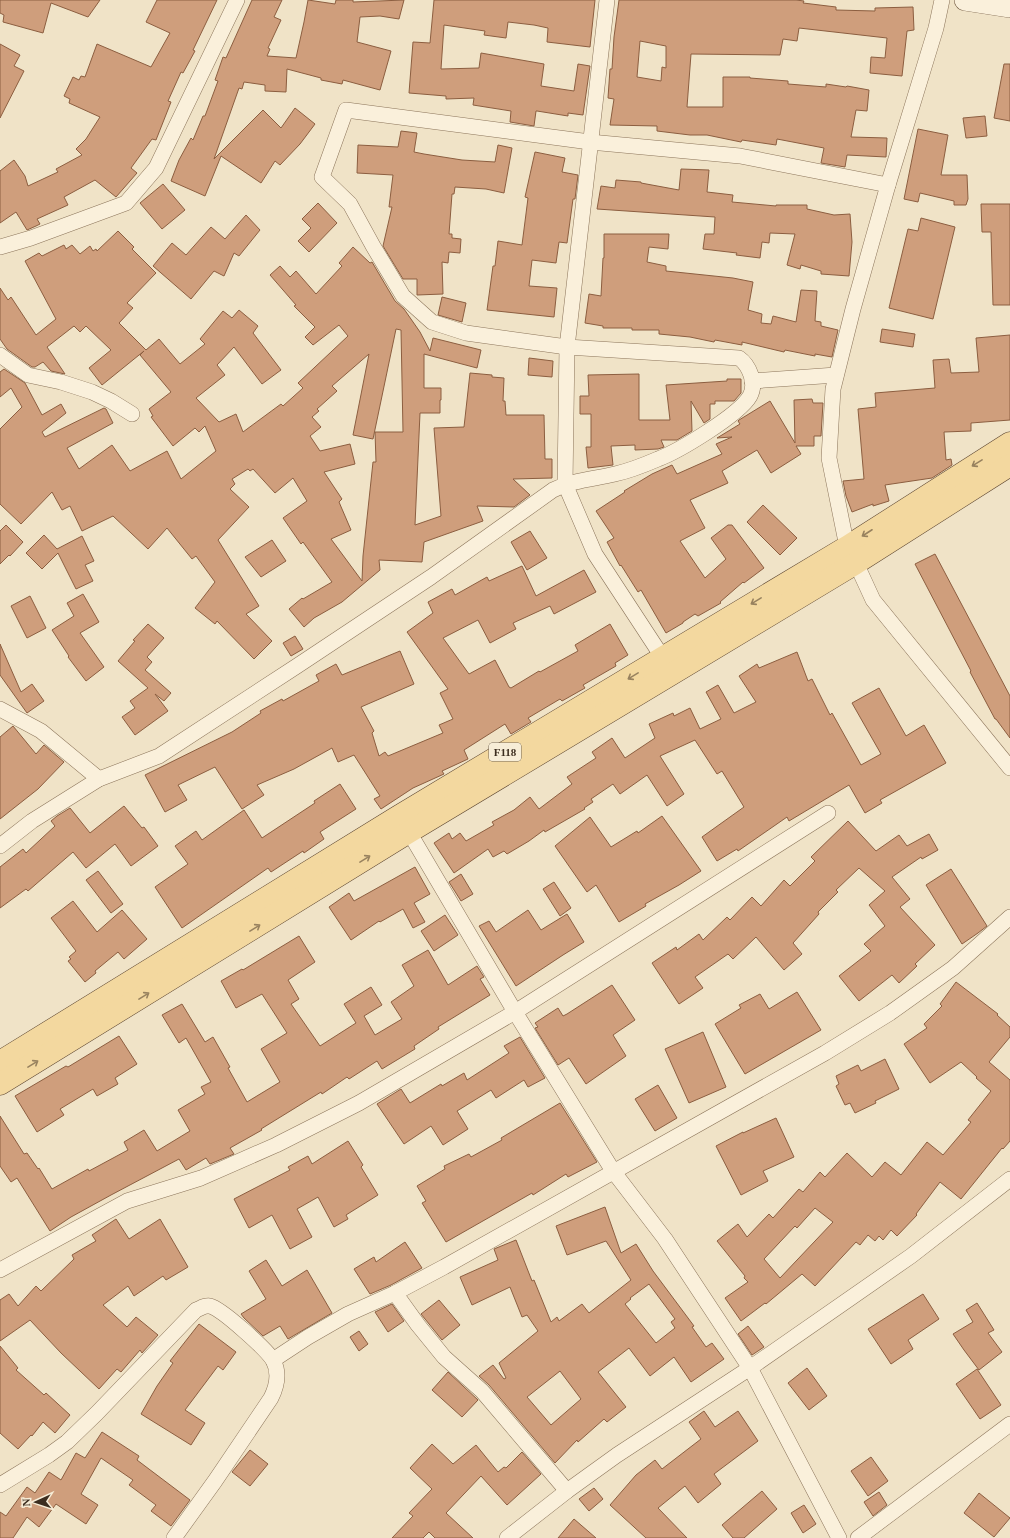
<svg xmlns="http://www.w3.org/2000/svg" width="1010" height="1538" font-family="'Times New Roman',serif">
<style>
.building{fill:#cf9e7c;stroke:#8c5e40;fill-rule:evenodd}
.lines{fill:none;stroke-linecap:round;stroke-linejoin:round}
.minor-casing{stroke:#8c755b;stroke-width:16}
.secondary-casing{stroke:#6e563e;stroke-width:22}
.primary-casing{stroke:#5a432f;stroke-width:23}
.minor{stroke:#faf0db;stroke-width:15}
.secondary{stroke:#faf0db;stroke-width:21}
.primary{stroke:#f3d89f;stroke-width:22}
.oneway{stroke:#98825f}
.labels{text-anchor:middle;stroke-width:4;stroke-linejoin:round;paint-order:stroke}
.shield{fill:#f7edd7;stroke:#746756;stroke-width:1}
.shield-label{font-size:11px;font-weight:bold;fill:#3c2d1f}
</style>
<rect width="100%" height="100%" fill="#f0e3c7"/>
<g class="building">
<path d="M0 0H100L88 17 51 3 43 33 3 22 4 15 0 13Z"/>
<path d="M157 0H217L193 50 195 51 183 73 181 72 168 101 171 102 156 140 152 139 131 168 137 173 116 197 95 180 64 197 68 205 37 219 40 224 36 226 27 230 16 212 0 223V171L14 160 25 176 28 186 58 172 56 169 82 155 76 149 86 139 100 117 69 103 70 99 64 96 73 77 79 80 81 76 85 77 97 44 151 67 170 33 146 22Z"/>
<path d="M252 0H282L274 17 281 20 268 48 270 49 267 56 296 58 304 22 308 0 335 4 336 0H353V2L404 0 399 19 380 16 360 17 357 42 391 51 380 90 343 80 342 84 321 80V78L287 69 286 92 265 91V85L244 82 242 89 239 88 214 159 263 110 281 128 295 108 315 124 300 144 280 165 275 161 261 183 221 156 205 196 171 181 179 160 191 138 193 140 203 116H205L218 81 215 80 223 57 226 58Z"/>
<path d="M434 0H595L590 47 547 42 548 28 534 25 508 22 506 38 484 35 485 31 444 25 441 69 479 68 481 53 544 64 541 86 574 91 578 64 590 66 583 115 568 113V116L537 111H536L534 126 510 122 511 111 473 105 474 98 446 99V96L409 93 413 42 430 43Z"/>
<path d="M619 0H796L804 1 803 3 836 7V10L875 11V8L913 7 914 30 907 31 902 76 870 73 871 57 885 58 887 38 799 28 797 41 783 39 780 55 691 54 687 107H723V77H750V78L788 81V84L826 87V84L846 87 847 86 869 90 867 111 856 110 851 137 887 138 886 157 847 155 845 167 821 163 824 148 777 139 776 145 742 140 741 142 707 135H690L657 131V126L610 125 614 99 608 98 610 69H612L614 37ZM640 41 666 46V68L662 67 661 81 637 77Z"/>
<path d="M0 44 20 55 14 66 24 71 0 118Z"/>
<path d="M1004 64H1010V121L994 118Z"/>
<path d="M985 116 987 136 966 138 963 118Z"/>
<path d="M918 129 948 135 941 175H967L968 199 966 205H954V201L920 193 918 202 904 199Z"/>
<path d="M401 131 417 133 414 152 424 154 462 160 495 162 498 145 512 148 504 193 486 189 455 187 454 194H452L449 234H452V238L461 239 460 253 449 252 448 263 442 262 443 294 417 295V279H403L383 246 392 207H389L393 175 357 173 358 145 398 147Z"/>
<path d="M535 152 565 158 562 172 578 175 575 199H573L567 243 559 242 556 263 532 260 529 286 557 288 554 317 487 310 493 266H495L498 241 522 245 528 198 525 197Z"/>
<path d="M681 169 709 170 707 192 733 195 732 202 776 206V205H807V209L834 215 850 214 852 242 849 276 821 274V271L801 265 800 269 787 265 795 234 770 233 769 243 762 242 760 258 736 255 737 253 703 249 705 234H714L715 217 597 209 601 186 615 188 616 180 641 182V183L679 190Z"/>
<path d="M163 184 185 210 162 229 140 203Z"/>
<path d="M318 203 337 223 309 252 298 241 311 228 302 219Z"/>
<path d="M981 204H1010V305H993L991 232H982Z"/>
<path d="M246 215 260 230 239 256 234 253 224 276 214 271 191 299 153 266 172 243 186 255 211 227 225 239Z"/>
<path d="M921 218 955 227 933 319 889 308 908 229 918 231Z"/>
<path d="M118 231 134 247 132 249 156 273 127 303 133 308 119 323 146 350 159 339 180 364 205 344 200 339 223 311 232 318 239 310 258 326 253 333 281 370 262 384 234 347 217 365 225 375 196 398 219 422 236 414 243 432 281 404 283 406 303 388 298 383 348 336 339 325 313 345 305 337 315 327 294 306 296 305 270 275 280 266 290 277 296 271 316 294 342 266 339 263 353 247 370 263 372 262 395 301 404 309 420 332 430 351 433 338 481 350 477 368 424 354V388H441V400H440V413H420L415 525 441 516 434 428 464 427 470 373 492 375V377L504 378 503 401H505L506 415H544L545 459H552V478L513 479 530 495 514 507 477 506 483 521 424 542 422 562 379 560 380 570 342 602 314 618 304 627 289 609 302 598 303 599 332 582 303 542 301 544 283 518 307 501 293 478 275 493 253 469 250 471 248 469 232 479 235 484 230 489 249 507 218 540 259 606 246 614 272 641 254 659 217 621 215 624 195 608 215 582 196 556 192 559 167 528 148 549 113 516 82 531 70 506 62 510 52 492 21 524 0 504V429L22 407 11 388 0 397V372L4 369 25 383 42 415 61 404 66 413 42 432 45 437 104 408 106 409 113 423 67 448 79 469 112 445 130 471 167 451 181 479 216 451 205 426 199 432 195 428 173 446 151 417 153 416 149 409 171 392 140 355 144 351 102 385 89 368 111 350 86 326 80 332 74 326 47 347 65 374 51 371 43 362 35 367H32L7 349 0 339V288L8 300 11 297 36 335 56 319 25 261 39 253 42 256 64 245 66 249 72 245 80 254 90 246 93 251 96 249 97 251ZM396 329 401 330 403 432H375L376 462H373L363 556 362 581 331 539 351 530 339 502 342 499 324 472 355 464 350 444 320 451 310 436 321 427 312 417 319 411 317 409 337 391 332 386 369 354 353 435 373 439Z"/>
<path d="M604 234H669L668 249 649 247 647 262 666 266V271L733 278 753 282 748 310 762 314 761 323 771 324 773 316 796 322 801 290 817 291 815 321 821 322V326L838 330 832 357 815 354V356L785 350 784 352 742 342V345L715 340 714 342 690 337 659 334V330H632V328H603V326L585 323 589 294 601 296 603 258H604Z"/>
<path d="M442 297 466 303 462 322 438 315Z"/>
<path d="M882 329 915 334 913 347 880 342Z"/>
<path d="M1010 335V420L971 423V431L944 432 946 460 951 459 952 465 932 478 885 485 889 501 873 506V504L852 512 846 496 843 481 864 479 858 409 876 407 875 393 935 388 933 360 949 359 951 373 979 372 976 338Z"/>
<path d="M529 358 553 361 552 377 528 375Z"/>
<path d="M639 374V420H670L666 385 727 381V379H741V393L734 401H715V404H710V419L704 423 691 401 692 431 677 440H661L664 447 658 449 635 450V445L611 446 613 465 588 468 586 447H591V414H580V396H589L588 375Z"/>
<path d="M812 399 813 403H823L821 436H814V446H796L801 454 771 473 757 450 722 471 728 483 690 500 705 528 680 541 705 578 726 559 711 538 728 525H732L764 568 744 583 743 582 720 602 721 603 698 616 695 614 683 622V623L666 633 641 590 638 592 621 565 620 566 607 542 614 538 596 511 625 492 624 491 652 474 672 465 677 474 722 454 716 444 732 437 717 438 740 424 738 421 739 420 770 401 795 443 794 400Z"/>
<path d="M763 505 797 538 780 555 747 522Z"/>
<path d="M6 525 23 542 10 556 9 555 0 564V531Z"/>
<path d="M530 531 547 558 527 570 511 542Z"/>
<path d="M44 535 57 549 82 536 94 561 85 565 93 581 76 589 58 553 42 569 26 553Z"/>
<path d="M272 540 286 561 261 577 245 557Z"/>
<path d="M935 554 1010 696V738L996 719H995L970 672 971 671 915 564Z"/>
<path d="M522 566 536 596 584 570 596 592 554 614 550 606 513 623 516 629 490 643 478 620 443 638 469 674 495 660 509 687 511 688 539 671 540 672 578 651 575 645 610 624 628 655 615 663 616 666 583 685 585 688 562 701 560 699 528 718 531 722 511 734 505 724 464 750 468 759 442 771 444 774 413 788 381 809 374 799 380 796 354 755 338 762 332 748 294 769 257 785 264 795 242 809 215 767 178 785 187 800 165 812 145 775 232 732 261 713 260 711 282 699 283 701 319 681 316 675 336 664 342 675 400 651 414 684 361 707 374 731 372 733 379 756 385 752 388 756 443 733 439 725 453 719 440 693 448 689 407 632 433 613 428 602 452 589 455 595 487 577 489 581Z"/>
<path d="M83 594 99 622 80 633 104 667 86 681 68 657 69 656 52 630 74 616 67 603Z"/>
<path d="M30 596 46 628 27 638 11 606Z"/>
<path d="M148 624 164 638 147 657 152 662 145 670 171 693 164 701 155 694 168 711 135 735 122 717 135 708 130 701 148 688 118 661 135 641 133 640Z"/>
<path d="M295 636 303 649 291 656 283 643Z"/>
<path d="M0 644 21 692 32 684 44 701 27 713 0 675Z"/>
<path d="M797 652 808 681 812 679 830 715 832 713 861 765 881 754 852 703 879 688 906 736 924 725 946 763 880 800 882 803 865 813 849 785 789 821 787 817 738 851 737 849 717 861 702 837 744 807 722 771 717 774 695 740 660 756 684 794 667 806 647 775 620 794 613 784 591 799 593 802 584 808 585 809 545 832 544 830 529 841 507 854 504 851 493 857 488 849 454 873 434 843 449 833 452 839 460 833 466 841 494 825 492 822 514 810 530 797 539 809 572 784 567 777 596 758 592 752 612 738 625 758 655 738 649 724 673 713 674 716 690 708 700 729 721 719 706 692 718 685 734 713 756 702 739 676 757 664 759 668Z"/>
<path d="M13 726 36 754 44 745 64 762 38 789 0 819V737Z"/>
<path d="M340 784 356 809 320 832 324 839 304 853 303 851 271 872 268 868 182 928 155 887 188 864 175 846 196 831 202 840 244 810 262 838 315 803 314 801Z"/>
<path d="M124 806 142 828 144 827 158 846 131 866 115 844 86 868 73 852 28 891 26 889 0 908V867L23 849 26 853 55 826 51 821 57 816 70 808 90 833Z"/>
<path d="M662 816 701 871 679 885 645 904 646 906 619 922 596 885 587 892 555 846 590 817 611 847 637 831 638 833Z"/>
<path d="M848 821 876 851 899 835 907 846 929 834 938 850 922 859 921 857 892 877 910 899 900 907 935 945 915 964 917 966 899 983 892 975 859 1001 839 976 871 951 864 944 885 926 869 905 885 891 859 868 836 890 838 892 818 912 819 914 793 943 802 954 784 970 756 937 733 959 728 954 695 977 703 988 679 1004 652 963 676 947 677 950 699 934 703 940 727 917 730 920 752 897 761 906 784 880 790 886 815 861 811 857Z"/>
<path d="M415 867 430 894 414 903 425 922 413 928 403 909 380 922 379 921 351 940 329 907 349 893 354 901Z"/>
<path d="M951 869 987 926 978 933 962 944 926 885Z"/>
<path d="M98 871 123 904 111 913 86 880Z"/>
<path d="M461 874 473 894 461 901 449 882Z"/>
<path d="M554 882 571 908 560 916 543 889Z"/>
<path d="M73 901 97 932 122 910 147 939 124 959 118 952 95 971 96 973 85 982 68 961 71 959 69 957 76 951 51 918Z"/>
<path d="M528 910 541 930 567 914 584 942 563 955 516 986 479 926 489 921 496 932Z"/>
<path d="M445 915 458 935 434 951 421 931Z"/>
<path d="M299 936 315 962 288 980 299 999 291 1004 320 1046 356 1023 344 1004 371 987 382 1005 364 1016 375 1035 402 1019 391 1002 414 986 402 965 428 950 448 985 477 966 484 977 480 979 490 995 438 1027 439 1029 414 1046 415 1049 382 1069 377 1061 349 1079 347 1077 322 1094 321 1092 261 1129 262 1130 230 1148 234 1154 210 1164 206 1158 186 1170 179 1159 111 1195 71 1217 50 1231 17 1178 11 1182 0 1166V1116L24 1154 27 1153 38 1169 39 1168 52 1189 88 1169 89 1171 128 1150 124 1142 144 1130 157 1151 190 1131 178 1110 205 1094 201 1087 211 1082 186 1038 179 1043 162 1015 182 1004 205 1042 213 1037 230 1067 228 1068 247 1102 280 1082 261 1049 287 1033 262 994 236 1008 221 981 242 969 243 970Z"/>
<path d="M956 982 998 1014 997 1015 1010 1027V1037L989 1062 1010 1080V1141L1003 1149 1002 1148 961 1199 940 1182 916 1214 917 1215 897 1236 891 1230 883 1240 879 1236 875 1241 868 1235 860 1245 856 1242 815 1286 802 1274 766 1304 765 1303 741 1321 725 1298 748 1282 744 1278 745 1276 717 1241 738 1224 747 1237 769 1214 773 1218 799 1189 803 1192 820 1172 825 1177 847 1153 872 1177 885 1162 901 1175 927 1142 943 1155 971 1122 968 1120 991 1091 976 1078 977 1077 961 1062 930 1083 904 1044 927 1028 924 1024 942 1006 940 1004ZM815 1208 833 1222 780 1278 764 1259 795 1226 797 1228Z"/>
<path d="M612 985 635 1020 613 1035 626 1056 586 1084 569 1058 558 1065 535 1028 538 1027 535 1023 558 1008 563 1016 567 1014Z"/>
<path d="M797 992 821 1030 745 1074 715 1024 741 1008 739 1005 760 994 769 1009Z"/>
<path d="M703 1032 726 1087 689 1103 665 1049Z"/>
<path d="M119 1036 137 1064 115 1078 118 1084 97 1096 93 1089 60 1109 64 1115 37 1132 15 1096 66 1066 68 1067Z"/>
<path d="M520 1037 545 1078 528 1087 524 1080 496 1098 491 1090 457 1111 468 1129 443 1145 431 1126 404 1144 377 1104 401 1089 410 1103 441 1084 442 1086 464 1073 467 1080 509 1053 504 1046Z"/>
<path d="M885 1059 899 1089 875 1101 876 1103 855 1113 850 1103 845 1105 836 1086 839 1084 836 1076 858 1065 861 1071Z"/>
<path d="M658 1085 677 1118 655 1131 635 1099Z"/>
<path d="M560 1103 597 1162 568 1177 566 1174 533 1195 532 1193 446 1242 422 1203 426 1201 417 1186 445 1169 444 1166 469 1154 471 1157 502 1140 501 1138Z"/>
<path d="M776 1118 794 1157 763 1171 768 1181 741 1195 716 1146 743 1132V1133Z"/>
<path d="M348 1141 363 1165 361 1167 378 1195 346 1215 348 1219 334 1227 318 1197 297 1209 312 1237 290 1249 272 1215 249 1228 234 1199 290 1170 288 1167 308 1156 312 1164Z"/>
<path d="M605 1207 621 1253 636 1244 653 1271 694 1326 692 1327 706 1347 712 1343 724 1359 691 1382 674 1357 650 1376 629 1348 598 1372 626 1407 607 1422 604 1419 578 1442 577 1440 555 1463 489 1385 479 1376 493 1365 504 1379 506 1378 499 1363 538 1331 527 1315 522 1317 510 1287 472 1305 460 1277 498 1260 494 1249 516 1240 532 1281 534 1280 551 1322 557 1317 559 1321 582 1304 589 1313 631 1280 606 1241 567 1255 556 1226ZM649 1284 675 1319 671 1322 675 1328 656 1343 625 1304 631 1299 630 1298ZM560 1371 581 1399 551 1425 527 1397Z"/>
<path d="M116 1219 129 1239 160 1219 188 1267 166 1280 163 1276 134 1296 128 1286 103 1305 127 1327 136 1317 158 1335 142 1353 140 1350 121 1372 117 1369 99 1389 61 1353 30 1320 0 1341V1300L9 1294 18 1306 36 1286 41 1291 74 1259 72 1255 96 1241 92 1235Z"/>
<path d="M405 1242 422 1268 391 1285 370 1294 354 1269 374 1257 376 1262Z"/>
<path d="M266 1260 282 1286 307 1270 332 1313 288 1339 280 1326 263 1336 244 1318 241 1314 266 1299 249 1271Z"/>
<path d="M923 1294 939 1319 908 1340 913 1349 891 1364 868 1329Z"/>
<path d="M439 1300 460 1325 442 1340 421 1314Z"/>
<path d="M977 1303 994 1330 988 1333 1002 1352 979 1370 964 1350 953 1334 973 1322 966 1310Z"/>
<path d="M392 1304 404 1321 388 1332 375 1312Z"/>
<path d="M199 1324 236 1352 223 1370 218 1366 185 1410 205 1423 191 1445 141 1414 157 1386 173 1363 170 1361Z"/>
<path d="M748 1326 764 1347 752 1355 738 1334Z"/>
<path d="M359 1331 368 1344 359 1351 350 1337Z"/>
<path d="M0 1346 18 1368 16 1370 44 1395 46 1393 70 1415 55 1433 43 1422 32 1436 31 1435 18 1449 0 1433Z"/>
<path d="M807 1368 827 1396 809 1410 788 1383Z"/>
<path d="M977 1369 1001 1405 980 1419 956 1384Z"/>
<path d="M448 1372 478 1400 462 1417 432 1390Z"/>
<path d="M704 1411 715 1427 738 1411 758 1441 714 1474 721 1484 698 1503 685 1486 658 1508 687 1538H646L610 1505 636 1475 655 1460 662 1469 701 1439 689 1422Z"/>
<path d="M102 1432 139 1456 137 1460 190 1500 171 1526 151 1511 156 1505 129 1485 133 1480 101 1458 81 1494 98 1505 86 1524 56 1504 39 1527 27 1517 13 1538H0V1512L6 1516 27 1487 35 1493 49 1472 61 1480 76 1453 85 1458Z"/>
<path d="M432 1444 453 1464 476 1445 498 1472 504 1467 506 1468 522 1452 541 1474 507 1505 481 1476 446 1513 473 1538H435L429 1532 423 1538H392L413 1516 409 1513 432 1489 410 1468Z"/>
<path d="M250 1450 268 1464 250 1486 232 1472Z"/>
<path d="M871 1457 888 1481 868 1496 851 1471Z"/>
<path d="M594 1488 603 1499 589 1511 579 1499Z"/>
<path d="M762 1491 777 1509 744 1538H733L722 1525Z"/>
<path d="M879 1492 887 1505 873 1516 864 1502Z"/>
<path d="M979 1493 1010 1518 994 1537 964 1513Z"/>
<path d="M804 1505 816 1524 803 1533 791 1513Z"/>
<path d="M574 1519 596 1538H558Z"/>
</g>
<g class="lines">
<defs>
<g id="minor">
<path d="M607 0 567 347 565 484 595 554 663 658"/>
<path d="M0 247 31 238 126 203 156 168 237 0"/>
<path d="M0 355 28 375 61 382 92 392 111 401 132 414"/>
<path d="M752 381 836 375"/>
<path d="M847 547 829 458 833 389 853 309 888 185 936 28 942 0"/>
<path d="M856 563 873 600 1010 768"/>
<path d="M0 709 41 731 99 779"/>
<path d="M409 832 515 1012 613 1171 665 1239 750 1368 839 1538"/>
<path d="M0 846 32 821 99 779 159 756 297 666 431 577 553 490C573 480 594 479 615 474 629 471 644 465 658 459 679 451 739 415 750 396 757 383 749 365 739 358L567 347 466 333 432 322 403 296 373 246 350 204 322 177 346 110 590 142 740 156 888 185"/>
<path d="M0 1270 127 1201 201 1178 276 1145 359 1103 515 1012 828 813"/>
<path d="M395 1293 418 1325 444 1357 482 1391 567 1491"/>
<path d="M273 1360 308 1337 348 1314 395 1293 444 1267 825 1053 890 1013 953 968 1010 917"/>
<path d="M0 1485 49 1455 67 1442 97 1413 196 1310C201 1308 205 1305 210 1306 222 1309 266 1349 273 1360 280 1373 277 1386 271 1398L215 1481 174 1538"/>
<path d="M507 1538 567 1491 617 1455 750 1368 911 1256 1010 1179"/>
<path d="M858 1538 1010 1424"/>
</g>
<path id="secondary" d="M965 0 1010 7"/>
<g id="primary">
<path d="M0 1062 399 816 847 547 1010 443"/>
<path d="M0 1084 409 832 856 563 1010 465"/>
</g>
</defs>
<use href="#minor" class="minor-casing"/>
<use href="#secondary" class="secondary-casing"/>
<use href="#primary" class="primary-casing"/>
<use href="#minor" class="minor"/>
<use href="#secondary" class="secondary"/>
<use href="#primary" class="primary"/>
</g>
<defs><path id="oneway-shaft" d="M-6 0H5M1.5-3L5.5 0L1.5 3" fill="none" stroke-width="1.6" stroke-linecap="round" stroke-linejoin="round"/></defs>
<g class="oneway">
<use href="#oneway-shaft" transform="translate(977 463) rotate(148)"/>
<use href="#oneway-shaft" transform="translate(867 533) rotate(147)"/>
<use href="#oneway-shaft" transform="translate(756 601) rotate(149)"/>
<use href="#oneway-shaft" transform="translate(633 676) rotate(149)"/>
<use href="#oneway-shaft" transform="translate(365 859) rotate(-32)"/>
<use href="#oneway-shaft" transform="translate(255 928) rotate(-32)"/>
<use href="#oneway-shaft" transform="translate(144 996) rotate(-32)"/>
<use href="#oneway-shaft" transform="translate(33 1064) rotate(-32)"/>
</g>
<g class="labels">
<rect class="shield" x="489" y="743" width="32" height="18" rx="3"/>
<g class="shield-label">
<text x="505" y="756">F118</text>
</g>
</g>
<g transform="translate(36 1502) rotate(267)" stroke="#f7edd7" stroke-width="3" paint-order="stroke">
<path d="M0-3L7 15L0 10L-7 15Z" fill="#3c2d1f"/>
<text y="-6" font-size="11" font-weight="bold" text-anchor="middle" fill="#3c2d1f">N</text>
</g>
</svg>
